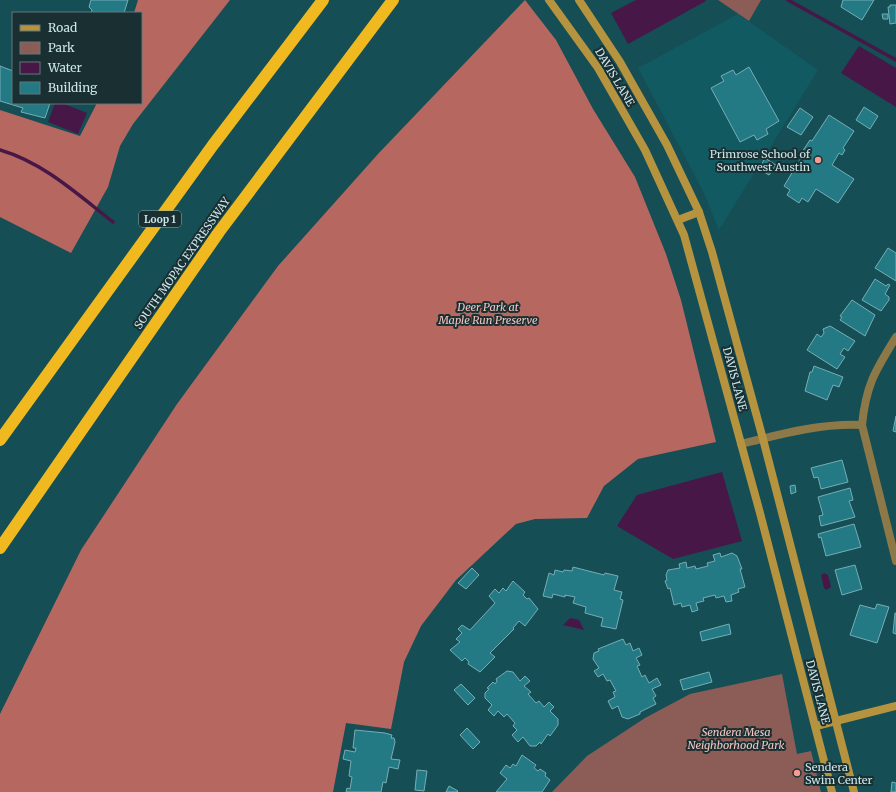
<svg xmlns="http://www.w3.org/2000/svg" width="896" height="792" font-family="Merriweather,serif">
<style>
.built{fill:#125a62}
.green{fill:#8c5d57}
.forest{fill:#b66860}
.water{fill:#471748}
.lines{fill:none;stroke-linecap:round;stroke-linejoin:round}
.stream{stroke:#471748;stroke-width:3.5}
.building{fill:#237a84;stroke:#77adb5}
.street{stroke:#8d7847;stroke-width:8}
.secondary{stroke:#b5933f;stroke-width:8}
.highway{stroke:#efb91f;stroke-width:12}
.poi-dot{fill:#f59c92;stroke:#192f32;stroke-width:1.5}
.labels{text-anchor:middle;stroke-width:4;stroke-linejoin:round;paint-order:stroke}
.shield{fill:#192f32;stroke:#96b0b4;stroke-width:1}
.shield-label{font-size:10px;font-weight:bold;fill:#cce7eb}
.street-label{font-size:11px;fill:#cce7eb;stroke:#192f32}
.poi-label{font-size:11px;fill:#cce7eb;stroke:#192f32;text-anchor:end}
.park-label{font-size:11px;font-style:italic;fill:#f3c6c0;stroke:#192f32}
</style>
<rect width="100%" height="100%" fill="#154e54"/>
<path class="built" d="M738 14 818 70 719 230 703 191 638 68Z"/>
<g class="green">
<path d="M718 0H761L749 21Z"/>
<path d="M782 674 797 754 811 751 821 792H552L587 756 645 718 690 694Z"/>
</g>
<g class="forest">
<path d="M138 0H230L133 124 120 146 108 187 71 253 0 217V110L80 136 97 103H141V13H134Z"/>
<path d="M525 0 556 40 593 109 635 177 666 254 681 300 716 442 638 459 604 486 587 518 535 519 516 524 456 580 421 626 404 662 391 729 346 723 333 792H0V714L81 550 177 404 278 266 378 154Z"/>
</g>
<g class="water">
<path d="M636 0H705L706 1 628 44 611 13Z"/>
<path d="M859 46 896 68V107L841 73Z"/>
<path d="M55 103H62L87 113 78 134 48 122Z"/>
<path d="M722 472 742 541 673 559 617 526 637 495Z"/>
<path d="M824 573 828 575 831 587 826 590 824 588 821 575Z"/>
<path d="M570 618 579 620 584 630 563 625Z"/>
</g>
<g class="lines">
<g class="stream">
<path d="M788 0 896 60"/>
<path d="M0 150C44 163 77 194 113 222"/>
</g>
</g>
<g class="building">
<path d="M91 0H128L124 13H91L92 10 89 7Z"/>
<path d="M843 0H874L862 20 841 7Z"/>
<path d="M890 5H896V23L890 24 888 7H890Z"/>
<path d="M882 14H888V19H883Z"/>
<path d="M0 66 13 71V103H50L45 118 21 112 23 108 0 101Z"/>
<path d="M749 67 779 121 766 129 768 134 757 140 754 135 740 142 711 88 724 81 721 76 733 70 736 75Z"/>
<path d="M864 107 878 116 870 129 856 120Z"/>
<path d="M800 108 813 117 801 135 787 127Z"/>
<path d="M829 115 854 131 843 148 845 150 842 155 839 153 832 165 854 179 838 203 816 189 808 202 802 198 799 203 787 195 790 190 784 186 804 153 802 152 810 140 812 141Z"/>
<path d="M765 158 776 165 769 175 759 169Z"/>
<path d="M888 248 896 253V281L875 268Z"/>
<path d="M875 279 886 286 888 284 890 285 885 294 889 297V300L881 311 862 300Z"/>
<path d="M852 300 875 315 865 336 840 320 842 317 840 316Z"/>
<path d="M830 326 855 341 848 351 844 348 840 354 845 357 837 369 807 350 817 334 821 337 824 333 823 329Z"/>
<path d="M814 366 843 377 839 387 833 385 827 400 805 391 810 372H812Z"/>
<path d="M896 416V432L893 431Z"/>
<path d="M842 460 848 482 821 489 818 477 814 478 811 468Z"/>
<path d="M795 485 796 492 791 494 790 486Z"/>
<path d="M850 488 853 500 849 501 855 517 821 526 819 516 823 515 818 497Z"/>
<path d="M854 524 861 547 826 556 821 537 819 538 818 534Z"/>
<path d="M720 553 721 557 732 553 737 556 742 569H740L745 587 738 589 739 592 731 595 732 601 726 602 724 596 716 598 715 595 703 598 704 601 696 603 698 610 692 612 690 605 682 607 681 603 674 605 670 588 668 589 665 581 667 580 666 575 668 570 680 568 679 564 686 562 687 568 695 566 696 569 708 566 707 563 715 561 713 555Z"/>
<path d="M855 565 862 589 842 595 835 570Z"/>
<path d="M573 567 604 575 605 573 618 576 614 590 622 592 620 599 623 600 616 629 601 626 603 618 585 613 586 607 573 603 575 597 565 595V597L553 594 552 598 543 596 549 573 554 575 555 570 563 572 564 570 572 571Z"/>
<path d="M472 568 479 575 466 589 458 583Z"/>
<path d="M513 581 525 592 523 595 527 599 529 598 538 609 525 626 519 621 513 628 514 629 490 653 495 657 480 672 468 664 469 662 465 658 462 661 450 650 460 642 456 639 462 633 458 629 462 625 470 630 495 603 489 596 495 589 499 593 503 588 506 591Z"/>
<path d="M877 604 889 607 877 643 850 635 860 605 875 609Z"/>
<path d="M895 613H896V634L893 633Z"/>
<path d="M729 624 731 634 702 641 700 632Z"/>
<path d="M623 639 626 645 630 643 633 651 639 648 642 655 636 658 640 665 637 666 642 677 645 675 649 683 657 678 661 685 652 689 656 696 653 698 656 704 640 712V714L628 719 622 717 618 706 612 709 608 701 615 697 613 692 616 691 610 680 607 681 603 674 598 677 594 671 599 668 593 659 594 653 599 651 598 649Z"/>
<path d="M507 671 513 672 520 681 525 676 530 681 524 686 531 692 528 694 536 703 539 701 544 707 549 702 554 707 550 711 558 719V725L550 736 548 734 541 744 540 742 536 746H530L523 737 518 742 512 735 517 730 513 726 515 723 507 714 504 717 498 711 494 716 488 710 492 705 485 698V693L489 689 487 688 493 682 495 684 497 681 496 679Z"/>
<path d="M709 672 712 682 683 690 680 680Z"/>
<path d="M461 684 475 698 468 705 454 690Z"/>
<path d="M467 728 480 742 473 749 460 735Z"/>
<path d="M355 730 385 733 392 735 391 738H394L395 742 391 759 400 760 398 769 389 767 386 783 383 782 381 792H346L347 788 350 789 352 777 349 776 351 761 343 759 345 750 355 752 356 748H353Z"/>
<path d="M522 755 536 765 534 768 538 771 540 769 546 773 545 776 550 780 542 792H496L507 779 500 773 506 765 510 768 513 764 516 766Z"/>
<path d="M417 770 427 771 424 791 415 790Z"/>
<path d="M892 782 896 783V792H891Z"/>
<path d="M449 786 458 791 457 792H446Z"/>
</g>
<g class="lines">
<g class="street">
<path d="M896 337C875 371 866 385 862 425L896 561"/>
<path d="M741 444C781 434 821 423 862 425"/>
</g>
<g class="secondary">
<path d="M549 0 598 68 629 122 645 150 684 235 760 513 832 792"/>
<path d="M579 0 620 62 667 145 699 212 712 252 763 439 854 792"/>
<path d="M678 220 699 212"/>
<path d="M816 726 896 706"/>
</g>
<g class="highway">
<path d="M0 440 213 145 323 0"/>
<path d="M0 548 219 232 393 0"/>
</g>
</g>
<g class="poi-dot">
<circle cx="818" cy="160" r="4"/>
<circle cx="797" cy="773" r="4"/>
</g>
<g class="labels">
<rect class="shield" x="139" y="211" width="42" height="16" rx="3"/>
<g class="shield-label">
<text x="160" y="223">Loop 1</text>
</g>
<g class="street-label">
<text transform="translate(615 77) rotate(59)" y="4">DAVIS LANE</text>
<text transform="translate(182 263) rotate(-55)" y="4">SOUTH MOPAC EXPRESSWAY</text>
<text transform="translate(735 379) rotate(75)" y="4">DAVIS LANE</text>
<text transform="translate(818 692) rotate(75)" y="4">DAVIS LANE</text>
</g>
<g class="poi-label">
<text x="810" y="158">Primrose School of<tspan x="810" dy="13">Southwest Austin</tspan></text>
<text x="805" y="771" text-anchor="start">Sendera<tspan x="805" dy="13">Swim Center</tspan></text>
</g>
<g class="park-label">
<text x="488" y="311">Deer Park at<tspan x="488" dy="13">Maple Run Preserve</tspan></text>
<text x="736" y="736">Sendera Mesa<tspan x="736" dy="13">Neighborhood Park</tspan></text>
</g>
</g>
<rect x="12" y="12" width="130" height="92" fill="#192f32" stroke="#61797c"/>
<rect x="20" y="25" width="20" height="6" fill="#b5933f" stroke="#61797c"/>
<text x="48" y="32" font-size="12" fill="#cce7eb">Road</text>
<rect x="20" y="42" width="20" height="12" fill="#8c5d57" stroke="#61797c"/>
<text x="48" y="52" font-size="12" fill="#cce7eb">Park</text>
<rect x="20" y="62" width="20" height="12" fill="#471748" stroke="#61797c"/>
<text x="48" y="72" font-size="12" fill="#cce7eb">Water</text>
<rect x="20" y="82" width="20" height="12" fill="#237a84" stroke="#61797c"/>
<text x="48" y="92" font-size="12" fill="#cce7eb">Building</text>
</svg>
